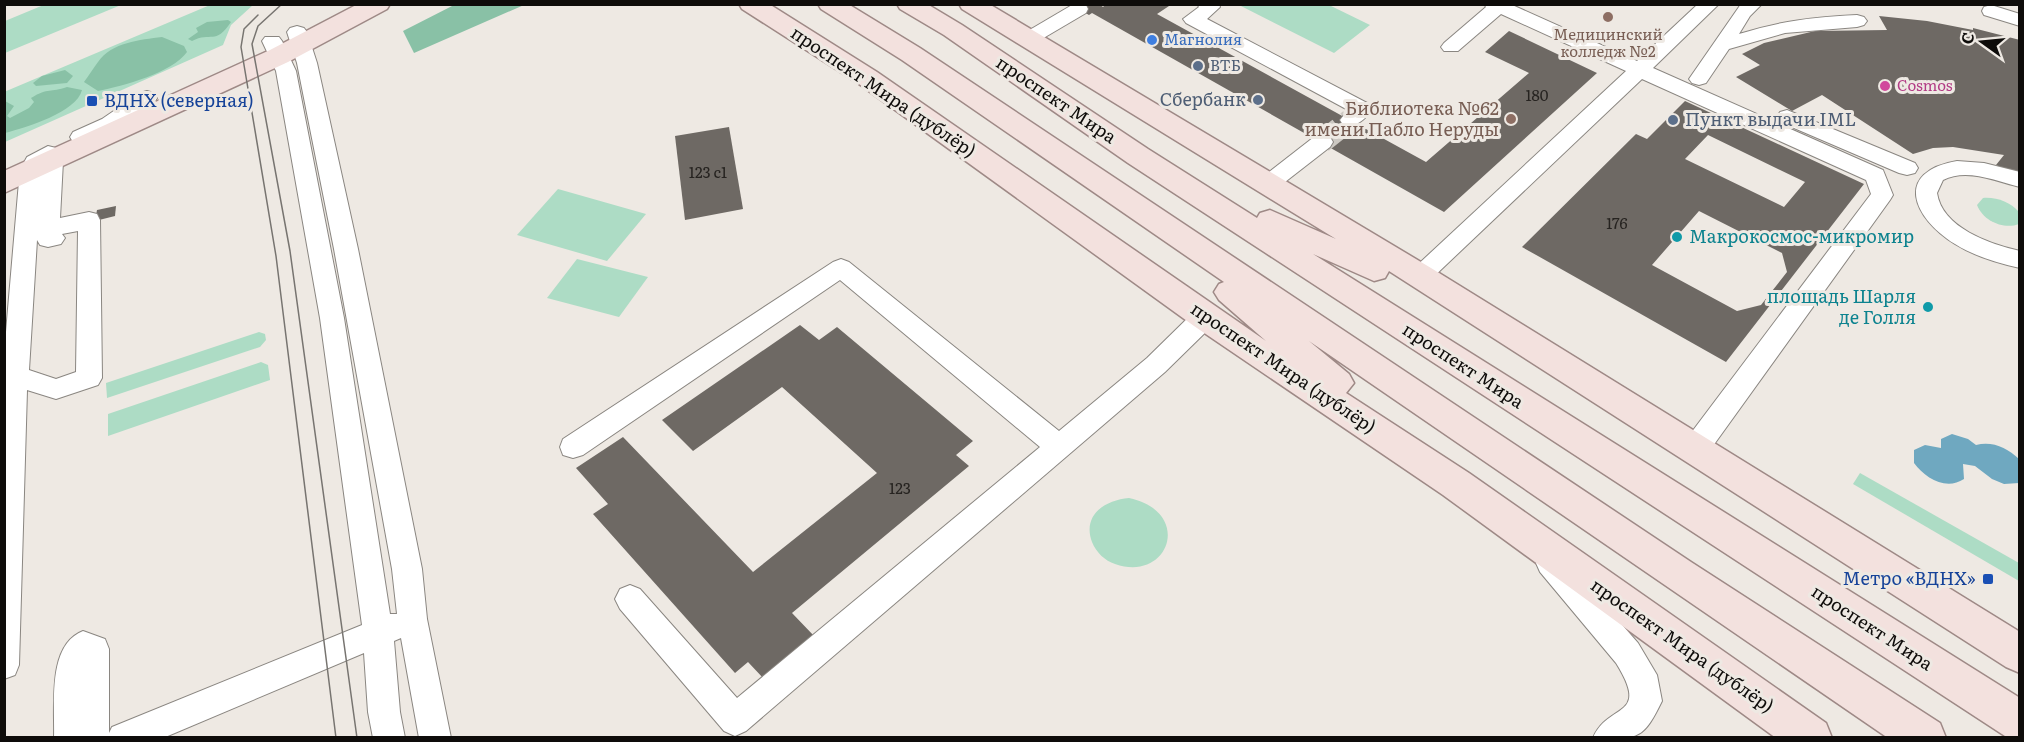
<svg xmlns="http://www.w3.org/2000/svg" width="2024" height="742" font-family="Literata,serif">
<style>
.green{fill:#addcc5}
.forest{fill:#89c1a6}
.water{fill:#6fa8c0}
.building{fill:#6e6964;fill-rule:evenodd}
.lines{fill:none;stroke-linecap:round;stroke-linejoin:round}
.minor-tunnel{stroke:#ccc8c2;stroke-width:22;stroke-dasharray:22 10;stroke-linecap:butt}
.minor-casing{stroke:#8a8681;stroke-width:2}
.major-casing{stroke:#9e8986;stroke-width:3}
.minor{fill:#fff;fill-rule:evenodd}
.major{fill:#f3e1de;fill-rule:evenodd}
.tram{stroke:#777470;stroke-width:1.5}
.education-dot{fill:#8d6e63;stroke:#eee9e3;stroke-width:2}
.shop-dot{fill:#3f7fe0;stroke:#eee9e3;stroke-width:2}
.service-dot{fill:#5c6f8a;stroke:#eee9e3;stroke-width:2}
.hotel-dot{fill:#d1479c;stroke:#eee9e3;stroke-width:2}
.transit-dot{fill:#1a4fb4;stroke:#eee9e3;stroke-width:2}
.culture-dot{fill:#0f9aa8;stroke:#eee9e3;stroke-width:2}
.labels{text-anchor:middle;stroke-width:6;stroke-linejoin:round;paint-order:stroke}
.far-education-label{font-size:15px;fill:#785e54;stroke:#eee9e3}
.far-shop-label{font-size:15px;fill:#366cbe;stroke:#eee9e3;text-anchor:start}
.far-service-label{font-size:15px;fill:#4e5e75;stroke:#eee9e3;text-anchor:start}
.far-hotel-label{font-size:15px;fill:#b23c85;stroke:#eee9e3;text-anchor:start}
.number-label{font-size:15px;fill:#262320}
.street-label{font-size:18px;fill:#0e0c0a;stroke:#eee9e3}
.service-label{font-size:18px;fill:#4e5e75;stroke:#eee9e3;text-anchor:end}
.transit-label{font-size:18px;fill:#164399;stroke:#eee9e3;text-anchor:start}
.education-label{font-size:18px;fill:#785e54;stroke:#eee9e3;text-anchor:end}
.culture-label{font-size:18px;fill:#0d838f;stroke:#eee9e3;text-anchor:start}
</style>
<rect width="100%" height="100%" fill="#eee9e3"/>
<g class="green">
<path d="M46 4H121V5L5 53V21Z"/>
<path d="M210 5H253L231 25 223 45 5 142 4 92Z"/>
<path d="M1239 5H1329L1370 25 1334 53Z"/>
<path d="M558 189 646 214 607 261 517 235Z"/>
<path d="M1983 198C1997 197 2010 202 2019 212V224C2004 230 1983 221 1977 205Z"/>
<path d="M577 259 648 277 619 317 547 298Z"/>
<path d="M259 332 265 334 266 340 260 347 107 398 106 383Z"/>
<path d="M261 362 268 365 270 380 108 436V414Z"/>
<path d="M1860 473 2019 563V581L1853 484Z"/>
<path d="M1129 498C1194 512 1169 583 1115 564 1105 561 1096 552 1092 542 1082 515 1105 500 1129 498Z"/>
</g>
<g class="forest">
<path d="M454 5V4L524 5 414 53 403 31Z"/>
<path d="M228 20 231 22C215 46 211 31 192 41L188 39 198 32 196 28 207 22Z"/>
<path d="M162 37 184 46 187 52C172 73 123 86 98 91L84 82C89 75 93 69 98 62 112 42 140 40 162 37Z"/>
<path d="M65 70 73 76 67 83 36 86 33 83 42 76Z"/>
<path d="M67 87 82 90C77 112 25 128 5 133V101L14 106 7 116 10 118 29 108 34 102 31 98C49 87 50 93 67 87Z"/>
</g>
<path class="water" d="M1952 434 1968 439 1976 445C1993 441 2007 448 2019 459V483L2004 484 1992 479 1975 466 1963 464 1964 479C1946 491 1925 478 1914 463V450L1925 445 1941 448V439Z"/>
<g class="building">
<path d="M1070 4H1099L1103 7 1106 4H1172L1157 14 1426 162 1529 73 1485 52 1509 31 1597 73 1444 212 1092 13 1089 15Z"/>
<path d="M1879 16 1927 21 1973 30V28L2020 40V176L1996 165 2004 155 1953 147 1933 148 1913 154 1822 95 1792 111 1736 77 1760 65 1742 54 1764 43 1815 31 1887 30Z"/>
<path d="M1685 101 1864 184 1726 362 1522 247 1636 134 1647 139ZM1708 135 1805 182 1784 207 1685 159ZM1699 211 1782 253 1787 272 1761 305 1737 311 1652 265Z"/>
<path d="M729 127 743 209 685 220 675 136Z"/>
<path d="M116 206 115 216 95 221 97 210Z"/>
<path d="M800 325 819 340 837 327 973 441 956 455 969 466 792 613 815 637 765 680 748 662 735 673 593 514 608 504 576 468 623 437 753 572 877 473 782 387 693 451 662 420Z"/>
</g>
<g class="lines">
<path class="minor-tunnel" d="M1322 142 1350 120"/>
<defs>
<g id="minor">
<path d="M1197 4H1219L1220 7 1207 19 1369 104 1372 109C1365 120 1356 128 1343 125L1340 120 1348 110 1186 23 1183 19 1199 7Z"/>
<path d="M1484 4H1510L1637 61 1698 4H1719L1653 68 1883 170 1893 195 1890 200 1705 457 1695 460 1685 457 1682 449 1685 441 1871 194 1866 180 1642 79 1428 282 1420 285 1412 282 1408 276 1412 270 1626 71 1501 14 1458 51H1444L1441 47 1444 43 1486 7Z"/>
<path d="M1741 4H1762L1750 16 1739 34C1781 21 1813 17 1857 15L1864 17 1867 21 1864 25 1857 27 1785 33 1729 49 1706 83 1699 85 1692 83 1689 79Z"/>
<path d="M1072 5H1086L1088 9 1086 13 1035 43H1021L1018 39 1021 35Z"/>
<path d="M1991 5 2020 14V26L1984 15 1982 11 1984 7Z"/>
<path d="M297 26 304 28 307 32 317 63 358 249 422 569 427 619 451 738H419L401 638 394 641 400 712 405 738H373L368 712 364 653 163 738H54C55 704 47 645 83 631L105 639 109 649V733L112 727 362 625 320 318 276 71 262 41 265 37H279L282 41 296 71 344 318 390 614H397L392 569 334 249 297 63 287 32 290 28Z"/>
<path d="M147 91 154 93 157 98 154 103C136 116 96 148 73 142L70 137 73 132 102 119 140 93Z"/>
<path d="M1787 110 1915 163 1918 168 1915 173 1907 175 1899 173 1780 122 1777 117 1780 112Z"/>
<path d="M1322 135 1330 137 1333 142 1330 147 1276 189 1268 192 1260 189 1257 184 1260 179 1314 137Z"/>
<path d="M48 146 56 148 59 153 57 155 63 161 60 218 89 212 97 214 100 220 102 378 98 385 56 399 27 390 19 665 15 675 4 679V355L20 170 27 157ZM78 231 76 372 56 379 29 370 37 240 40 245 48 247 61 244 65 238 62 234Z"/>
<path d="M1957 161 1984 163 2020 172V187C1995 181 1967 168 1943 180L1937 193C1942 228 1990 244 2020 251V268C1997 263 1974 256 1955 244 1913 218 1893 172 1957 161Z"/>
<path d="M841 259 849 262 1059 431 1147 358 1196 310 1205 308 1214 310 1217 317 1214 324 1165 372 746 731 735 736 724 731 620 609 615 599 620 589 630 585 640 589 737 698 1040 447 840 280 583 455 573 458 563 455 560 447 563 439 833 262Z"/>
<path d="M1550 550 1560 554 1638 643 1657 675 1662 701C1642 742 1638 738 1593 738 1608 702 1651 719 1616 663L1540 572 1536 563 1540 554Z"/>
</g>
<g id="major">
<path d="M358 4H390L387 9 288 62 4 193V171L270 50Z"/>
<path d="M739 4H769L877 72 1266 341 1219 300 1214 292 1219 284 1224 282 902 60 821 9 818 4H848L920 48 1691 562 1940 723 1946 738H1888L1309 341 1349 374 1354 383 1346 393 1469 473 1826 723 1832 738H1776L1443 495 1194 326 859 84 742 9Z"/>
<path d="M897 4H927L962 25 1148 149 1257 218 1260 213 1270 210 1336 239 962 9 959 4H989L1431 268 2020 632V673L2006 667 1389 271 1385 278 1374 281 1313 254 2020 698V738L2005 736 1128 163 944 35 900 9Z"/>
</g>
</defs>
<use href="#minor" class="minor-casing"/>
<use href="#major" class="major-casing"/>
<use href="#minor" class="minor"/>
<use href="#major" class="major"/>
<g class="tram">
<path d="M282 4 258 26 252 44 290 251 357 738"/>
<path d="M258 15 244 29 241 47 276 256 336 738"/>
</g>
</g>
<g class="education-dot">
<circle cx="1608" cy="17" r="6"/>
<circle cx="1511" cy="119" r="6"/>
</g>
<circle class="shop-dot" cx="1152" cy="40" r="6"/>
<g class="service-dot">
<circle cx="1198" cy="66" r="6"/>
<circle cx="1258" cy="100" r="6"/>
<circle cx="1673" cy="120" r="6"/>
</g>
<circle class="hotel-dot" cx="1885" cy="86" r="6"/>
<g class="transit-dot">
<rect x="86" y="95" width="12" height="12" rx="3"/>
<rect x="1982" y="573" width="12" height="12" rx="3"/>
</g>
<g class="culture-dot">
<circle cx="1677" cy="237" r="6"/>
<circle cx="1928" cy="307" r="6"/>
</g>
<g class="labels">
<g class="far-education-label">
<text x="1608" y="40">Медицинский<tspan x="1608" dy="17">колледж №2</tspan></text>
</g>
<g class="far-shop-label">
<text x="1164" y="45">Магнолия</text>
</g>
<g class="far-service-label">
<text x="1210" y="71">ВТБ</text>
</g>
<g class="far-hotel-label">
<text x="1897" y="91">Cosmos</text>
</g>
<g class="number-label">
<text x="1537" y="101">180</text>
<text x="708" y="178">123 с1</text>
<text x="1617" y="229">176</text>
<text x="900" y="494">123</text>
</g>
<g class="street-label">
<text transform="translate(883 92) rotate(34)" y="6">проспект Мира (дублёр)</text>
<text transform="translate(1056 100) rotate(34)" y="6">проспект Мира</text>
<text transform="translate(1463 366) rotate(33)" y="6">проспект Мира</text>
<text transform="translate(1283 368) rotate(34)" y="6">проспект Мира (дублёр)</text>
<text transform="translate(1872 628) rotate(33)" y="6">проспект Мира</text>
<text transform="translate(1682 646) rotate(35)" y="6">проспект Мира (дублёр)</text>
</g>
<g class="service-label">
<text x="1246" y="106">Сбербанк</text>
<text x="1685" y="126" text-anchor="start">Пункт выдачи IML</text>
</g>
<g class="transit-label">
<text x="104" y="107">ВДНХ (северная)</text>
<text x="1976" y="585" text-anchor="end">Метро «ВДНХ»</text>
</g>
<g class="education-label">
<text x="1499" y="115">Библиотека №62<tspan x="1499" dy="21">имени Пабло Неруды</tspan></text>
</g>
<g class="culture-label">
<text x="1689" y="243">Макрокосмос-микромир</text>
<text x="1916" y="303" text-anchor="end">площадь Шарля<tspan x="1916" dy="21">де Голля</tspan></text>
</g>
</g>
<rect width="2024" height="742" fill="none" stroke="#0e0c0a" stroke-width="12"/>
<g transform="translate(1982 42) rotate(285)" stroke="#eee9e3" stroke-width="4.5" paint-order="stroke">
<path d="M0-4.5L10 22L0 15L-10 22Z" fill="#0e0c0a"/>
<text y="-9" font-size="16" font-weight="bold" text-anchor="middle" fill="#0e0c0a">С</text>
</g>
</svg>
